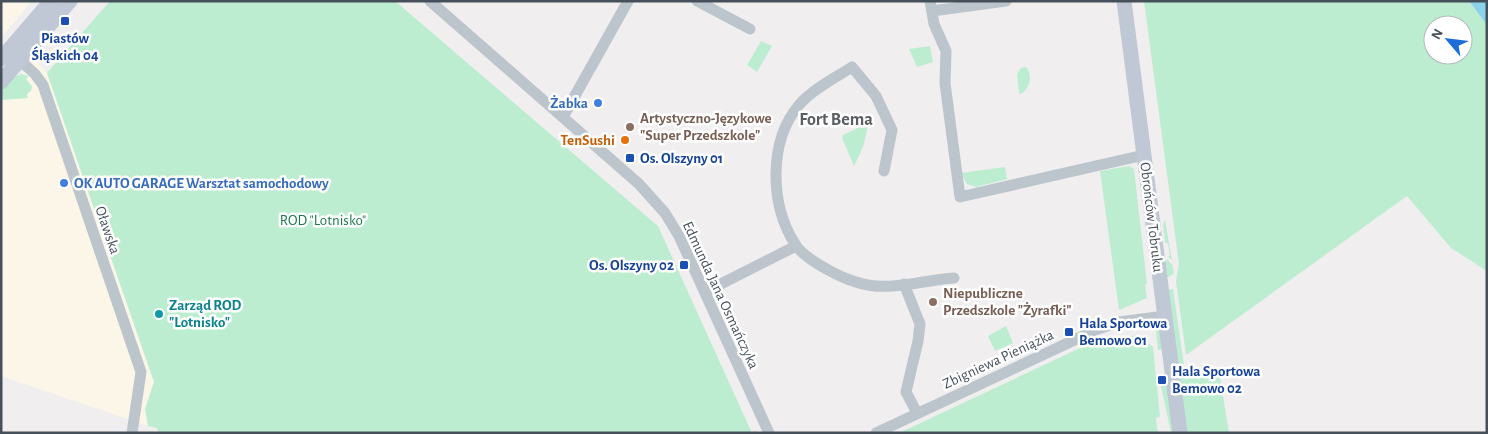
<svg xmlns="http://www.w3.org/2000/svg" width="1488" height="434" font-family="'Alegreya Sans',sans-serif">
<style>
.commercial{fill:#fbf6e7}
.green{fill:#bdedd1;fill-rule:evenodd}
.water{fill:#8bd3e9}
.lines{fill:none;stroke-linecap:round;stroke-linejoin:round}
.street{stroke:#bcc5cc;stroke-width:11}
.secondary{stroke:#bfc8d4;stroke-width:15}
.transit-dot{fill:#1a4fb4;stroke:#fff;stroke-width:2}
.shop-dot{fill:#3f7fe0;stroke:#fff;stroke-width:2}
.education-dot{fill:#8d6e63;stroke:#fff;stroke-width:2}
.food-dot{fill:#e8710a;stroke:#fff;stroke-width:2}
.culture-dot{fill:#0f9aa8;stroke:#fff;stroke-width:2}
.labels{text-anchor:middle;stroke-width:5;stroke-linejoin:round;paint-order:stroke}
.transit-label{font-size:15px;font-weight:bold;fill:#164399;stroke:#fff;text-anchor:start}
.shop-label{font-size:15px;font-weight:bold;fill:#366cbe;stroke:#fff;text-anchor:end}
.education-label{font-size:15px;font-weight:bold;fill:#785e54;stroke:#fff;text-anchor:start}
.food-label{font-size:15px;font-weight:bold;fill:#c56008;stroke:#fff;text-anchor:end}
.street-label{font-size:15px;fill:#46505a;stroke:#fff}
.park-label{font-size:15px;fill:#19794c;stroke:#fff}
.culture-label{font-size:15px;font-weight:bold;fill:#0d838f;stroke:#fff;text-anchor:start}
.quarter-label{font-size:18px;font-weight:bold;fill:#5a5e62;stroke:#fff}
</style>
<rect width="100%" height="100%" fill="#f0eeee"/>
<g class="commercial">
<path d="M1 1H32L1 38Z"/>
<path d="M35 59 47 73 154 382 145 409 148 426 1 376V97Z"/>
</g>
<g class="green">
<path d="M110 1H395L658 226 752 433H159L157 428 148 426 145 409 154 382 47 73Z"/>
<path d="M1144 1H1469L1487 25V271L1451 248 1407 196 1186 355 1176 281 1179 264ZM1433 25H1463V55H1433Z"/>
<path d="M761 41 772 46 757 72 747 65Z"/>
<path d="M930 46 933 62 917 67 909 49Z"/>
<path d="M1026 67C1033 75 1030 88 1021 94L1019 93 1017 74 1021 68Z"/>
<path d="M21 74 29 76 26 79 32 86 31 91 27 94 28 98 1 100V91L14 77Z"/>
<path d="M866 124 868 126 863 147 854 166 842 138 843 135Z"/>
<path d="M1129 166 1134 169 1147 284 1145 285 1147 298 1119 310 1100 171Z"/>
<path d="M1005 167 1007 179 976 187 967 184 961 173Z"/>
<path d="M1165 220 1172 260 1168 257 1170 255 1168 243H1165L1163 224Z"/>
<path d="M1167 260 1172 264 1174 274 1166 278 1164 261Z"/>
<path d="M1173 289 1186 379 1203 370 1220 376 1229 433H1187L1168 290Z"/>
<path d="M1151 324 1160 328 1163 349 1158 350 1156 331 1152 329Z"/>
<path d="M1006 326 1013 343 995 351 988 336Z"/>
<path d="M1138 335 1153 347 1160 417 1156 418 1158 433H899L1093 342Z"/>
<path d="M1168 385 1174 433H1171L1161 386Z"/>
</g>
<path class="water" d="M1469 1H1487V25Z"/>
<g class="lines">
<g class="street">
<path d="M430 1 639 184 665 213 679 236 769 433"/>
<path d="M697 1 750 29"/>
<path d="M930 1 934 24 946 51 945 83 960 197 1144 155"/>
<path d="M932 11 1006 1"/>
<path d="M14 55 35 74 43 85 141 372 132 433"/>
<path d="M563 117 628 1"/>
<path d="M884 171 892 130 876 96 852 67C835 78 813 89 799 105 768 142 770 205 795 244 804 259 839 277 856 282 887 293 922 280 954 278"/>
<path d="M904 284 920 324 918 341 906 392 917 413"/>
<path d="M705 292 796 246"/>
<path d="M876 433 1098 329 1119 322 1165 316"/>
</g>
<g class="secondary">
<path d="M1124 1 1180 433"/>
<path d="M1 59 51 1"/>
<path d="M1 82 70 1"/>
</g>
</g>
<g class="transit-dot">
<rect x="60" y="16" width="10" height="10" rx="2.5"/>
<rect x="625" y="153" width="10" height="10" rx="2.5"/>
<rect x="679" y="260" width="10" height="10" rx="2.5"/>
<rect x="1064" y="327" width="10" height="10" rx="2.5"/>
<rect x="1157" y="375" width="10" height="10" rx="2.5"/>
</g>
<g class="shop-dot">
<circle cx="598" cy="103" r="5"/>
<circle cx="64" cy="183" r="5"/>
</g>
<g class="education-dot">
<circle cx="630" cy="127" r="5"/>
<circle cx="933" cy="302" r="5"/>
</g>
<circle class="food-dot" cx="625" cy="140" r="5"/>
<circle class="culture-dot" cx="159" cy="314" r="5"/>
<g class="labels">
<g class="transit-label">
<text x="65" y="43" text-anchor="middle">Piastów<tspan x="65" dy="17">Śląskich 04</tspan></text>
<text x="640" y="163">Os. Olszyny 01</text>
<text x="674" y="270" text-anchor="end">Os. Olszyny 02</text>
<text x="1079" y="328">Hala Sportowa<tspan x="1079" dy="17">Bemowo 01</tspan></text>
<text x="1172" y="376">Hala Sportowa<tspan x="1172" dy="17">Bemowo 02</tspan></text>
</g>
<g class="shop-label">
<text x="588" y="108">Żabka</text>
<text x="74" y="188" text-anchor="start">OK AUTO GARAGE Warsztat samochodowy</text>
</g>
<g class="education-label">
<text x="640" y="123">Artystyczno-Językowe<tspan x="640" dy="17">"Super Przedszkole"</tspan></text>
<text x="943" y="298">Niepubliczne<tspan x="943" dy="17">Przedszkole "Żyrafki"</tspan></text>
</g>
<g class="food-label">
<text x="615" y="145">TenSushi</text>
</g>
<g class="street-label">
<text transform="translate(1152 217) rotate(83)" y="5">Obrońców Tobruku</text>
<text transform="translate(108 230) rotate(71)" y="5">Oławska</text>
<text transform="translate(721 295) rotate(65)" y="5">Edmunda Jana Osmańczyka</text>
<text transform="translate(998 359) rotate(-25)" y="5">Zbigniewa Pieniążka</text>
</g>
<g class="park-label">
<text x="323" y="225">ROD "Lotnisko"</text>
</g>
<g class="culture-label">
<text x="169" y="310">Zarząd ROD<tspan x="169" dy="17">"Lotnisko"</tspan></text>
</g>
<g class="quarter-label">
<text x="836" y="125">Fort Bema</text>
</g>
</g>
<rect width="1488" height="434" fill="none" stroke="#46505a" stroke-width="5"/>
<g transform="translate(1448 40) rotate(298)"><circle r="24" fill="#ffffff" stroke="#b5b9bd"/>
<path d="M0-4L9 19L0 12L-9 19Z" fill="#1e6bda"/>
<text y="-8" font-size="14" font-weight="bold" text-anchor="middle" fill="#46505a">N</text>
</g>
</svg>
